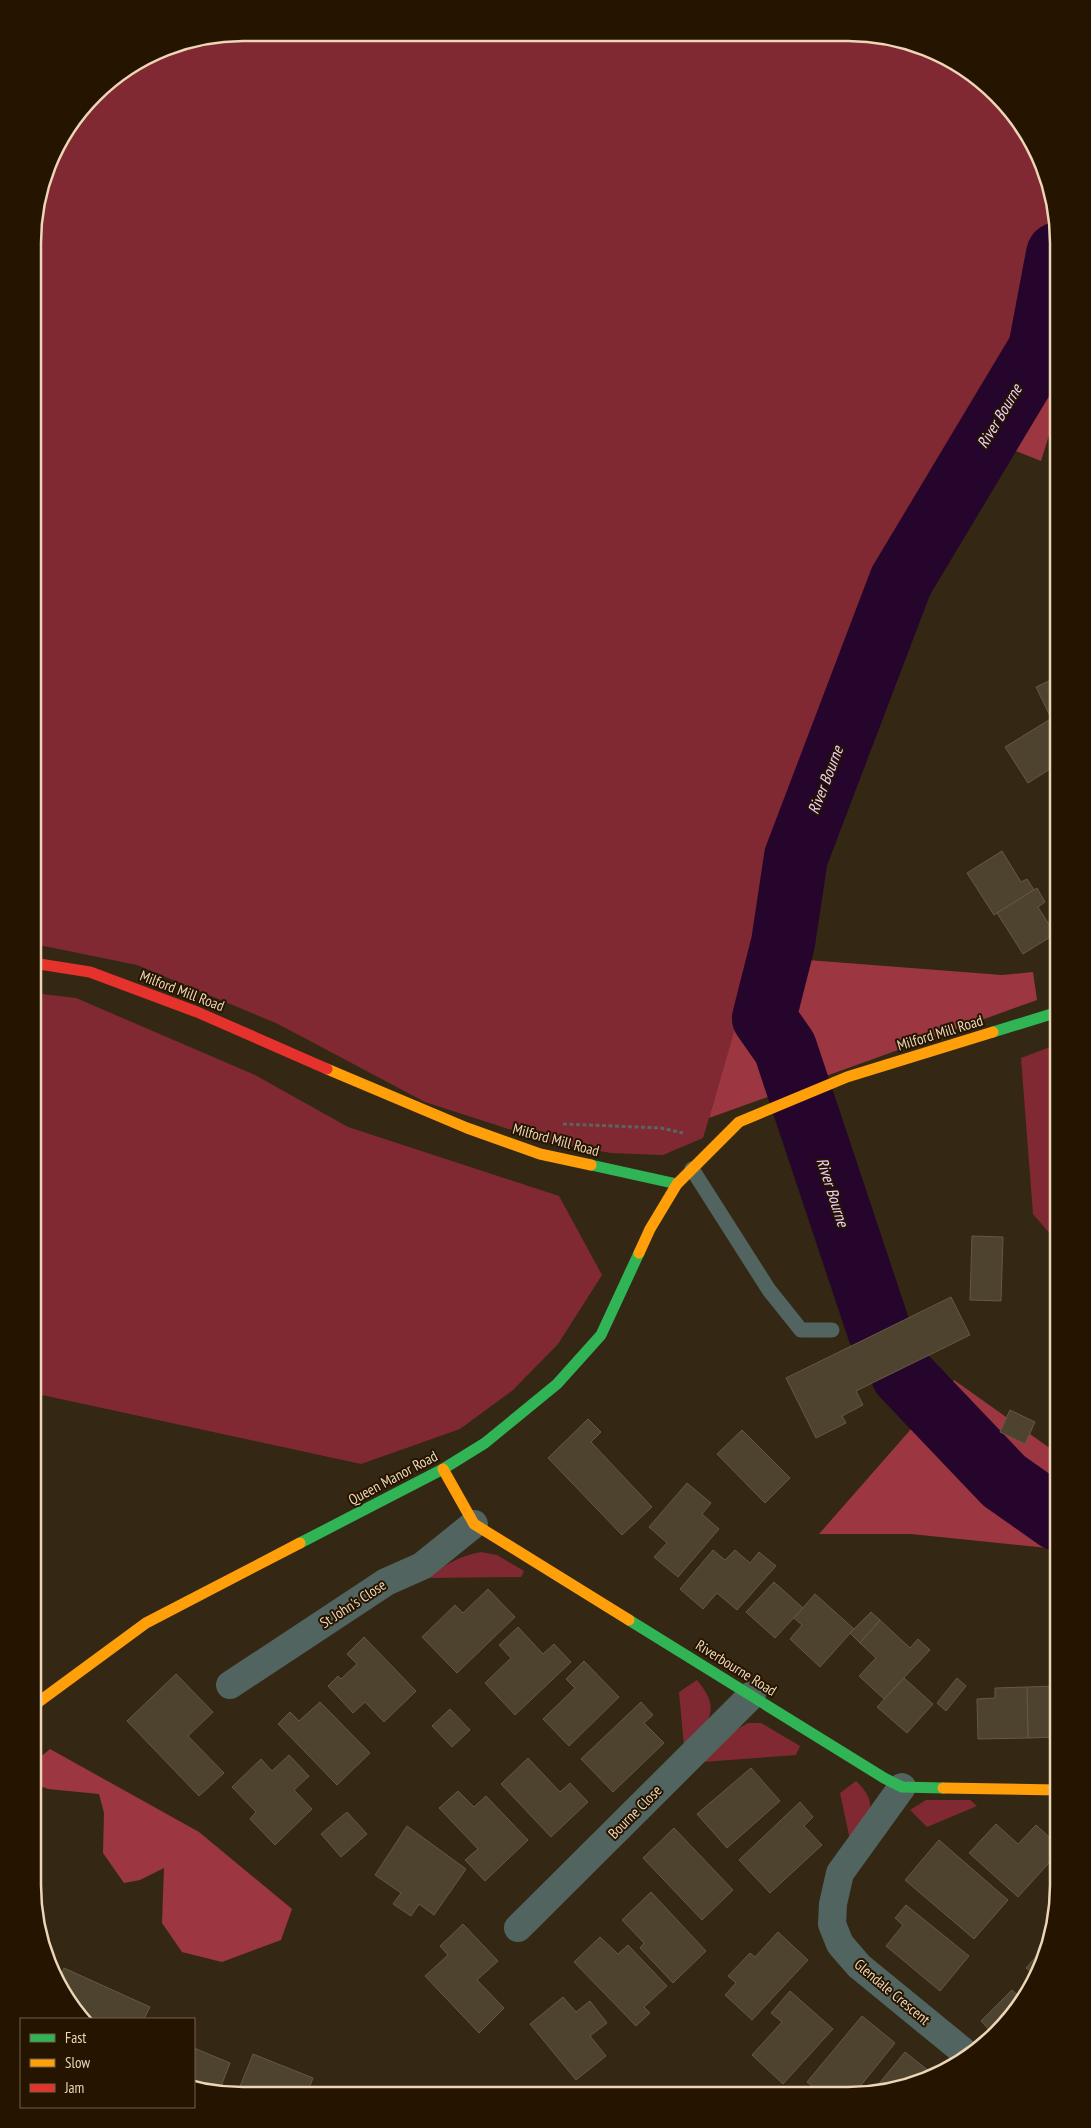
<svg xmlns="http://www.w3.org/2000/svg" width="1091" height="2128" font-family="'PT Sans Narrow',sans-serif">
<style>
.green{fill:#802932}
.forest{fill:#9c3741}
.lines{fill:none;stroke-linecap:round;stroke-linejoin:round}
.river{stroke:#25052c;stroke-width:64}
.building{fill:#4e432f;stroke:#665943}
.path{stroke:#5c645c;stroke-width:3;stroke-dasharray:4 2.5;stroke-linecap:butt}
.lane{stroke:#526460;stroke-width:15}
.street{stroke:#526460;stroke-width:28}
.fast{stroke:#30b455;stroke-width:11}
.slow{stroke:#ff9f0a;stroke-width:11}
.jam{stroke:#e5322d;stroke-width:11}
.labels{text-anchor:middle;stroke-width:4;stroke-linejoin:round;paint-order:stroke}
.street-label{font-size:15px;fill:#ecd6b6;stroke:#251400}
.water-label{font-size:16px;font-style:italic;fill:#f1cffe;stroke:#251400}
.rim{fill:none;stroke:#ecd6b6;stroke-width:2.5}
</style>
<rect width="100%" height="100%" fill="#342814"/>
<g class="green">
<path d="M243 33 889 36 941 54 987 85 1023 126 1047 176 1056 230 1020 331 844 661 703 1138 663 1155 611 1153 549 1142 425 1102 278 1024 137 965 34 944V216L54 150 104 85 163 48Z"/>
<path d="M33 993 76 998 255 1075 348 1127 559 1196 602 1275 558 1344 513 1390 460 1429 361 1464 33 1393Z"/>
<path d="M1058 1044V1243L1033 1214 1021 1058Z"/>
<path d="M481 1552 497 1555 524 1571 521 1577 427 1578C445 1565 459 1556 481 1552Z"/>
<path d="M697 1680C722 1710 710 1722 684 1746L679 1692Z"/>
<path d="M748 1723H761L800 1746 796 1755 702 1762 732 1732Z"/>
<path d="M856 1781C881 1805 869 1817 850 1840L840 1793Z"/>
<path d="M926 1800H970L977 1806 927 1827 910 1810Z"/>
</g>
<g class="forest">
<path d="M1056 230 1058 243V406L1041 461 966 431 1020 331Z"/>
<path d="M756 956 1002 975 1033 972 1037 1000 709 1118Z"/>
<path d="M954 1380 1058 1454V1549L911 1534H819Z"/>
<path d="M50 1749 199 1832 292 1909 281 1940 222 1962 182 1952 162 1923 164 1868 140 1880 124 1883 103 1853 104 1813 99 1794 48 1789 33 1783V1763Z"/>
</g>
<g class="lines">
<g class="river">
<path d="M879 1330 785 1048 764 1018 783 943 796 857 901 581 1040 349 1058 254"/>
<path d="M903 1375 1004 1481 1058 1519"/>
</g>
</g>
<g class="building">
<path d="M1058 677V721L1054 724 1036 687Z"/>
<path d="M1049 720 1058 737V764L1028 783 1005 747Z"/>
<path d="M1002 851 1021 882 1027 879 1034 890 994 915 967 873Z"/>
<path d="M1037 888 1045 902 1038 907 1055 934 1023 954 997 913Z"/>
<path d="M972 1236 1003 1237 1001 1301 970 1300Z"/>
<path d="M951 1297 970 1335 856 1391 863 1405 842 1416 846 1423 816 1438 786 1378Z"/>
<path d="M1010 1410 1035 1422 1025 1444 1000 1432Z"/>
<path d="M588 1419 601 1432 591 1442 652 1507 622 1535 548 1458Z"/>
<path d="M742 1430 790 1478 765 1503 717 1454Z"/>
<path d="M687 1483 711 1503 702 1514 719 1529 678 1577 654 1557 667 1543 649 1527Z"/>
<path d="M713 1550 725 1560 735 1550 750 1563 759 1552 776 1566 737 1610 717 1593 703 1609 680 1589Z"/>
<path d="M774 1582 803 1608 775 1638 746 1612Z"/>
<path d="M488 1589 515 1617 457 1673 422 1637 455 1605 463 1613Z"/>
<path d="M815 1594 854 1629 820 1667 790 1639 802 1625 794 1618Z"/>
<path d="M871 1612 880 1620 860 1643 850 1633Z"/>
<path d="M880 1620 910 1648 918 1639 930 1650 884 1699 859 1676 876 1658 860 1643Z"/>
<path d="M518 1627 543 1654 554 1644 571 1662 515 1715 485 1683 511 1658 499 1645Z"/>
<path d="M364 1637 416 1691 384 1722 365 1702 353 1713 328 1686 338 1676 341 1679 357 1664 347 1654Z"/>
<path d="M584 1661 619 1697 569 1746 543 1719 575 1688 566 1679Z"/>
<path d="M176 1674 213 1712 188 1736 224 1773 199 1796 127 1721Z"/>
<path d="M904 1678 933 1704 907 1733 877 1707Z"/>
<path d="M957 1678 966 1686 946 1711 937 1703Z"/>
<path d="M1058 1686V1745L1057 1737 1028 1738 1027 1687Z"/>
<path d="M1027 1687 1028 1738 978 1739 977 1699 995 1698V1688Z"/>
<path d="M320 1702 370 1753 337 1785 278 1724 290 1712 299 1721Z"/>
<path d="M641 1702 653 1715 644 1723 664 1743 613 1792 581 1759Z"/>
<path d="M450 1709 470 1730 452 1747 432 1726Z"/>
<path d="M289 1755 309 1776 294 1790 312 1809 275 1845 250 1819 256 1812 232 1787 261 1759 272 1771Z"/>
<path d="M528 1758 560 1792 570 1783 588 1802 551 1837 501 1784Z"/>
<path d="M751 1768 780 1801 727 1848 697 1814Z"/>
<path d="M458 1791 474 1807 486 1796 528 1840 485 1881 465 1860 478 1849 439 1808Z"/>
<path d="M800 1802 813 1817 804 1826 822 1845 770 1893 739 1860Z"/>
<path d="M347 1812 367 1834 341 1857 321 1834Z"/>
<path d="M996 1824 1018 1844 1036 1825 1058 1845V1853L1018 1897 969 1853Z"/>
<path d="M407 1826 466 1869 434 1915 419 1904 411 1916 393 1904 401 1893 375 1875Z"/>
<path d="M674 1828 733 1890 702 1920 643 1858Z"/>
<path d="M939 1840 1008 1900 974 1939 905 1880Z"/>
<path d="M651 1892 706 1951 673 1983 640 1948 644 1943 622 1920Z"/>
<path d="M906 1905 969 1956 940 1991 886 1946 903 1925 895 1918Z"/>
<path d="M463 1924 498 1961 477 1980 504 2008 479 2033 425 1976 448 1955 440 1946Z"/>
<path d="M778 1932 808 1960 752 2020 725 1995 736 1983 728 1976 750 1953 755 1957Z"/>
<path d="M600 1937 618 1954 628 1945 667 1986 644 2007 650 2013 636 2026 574 1962Z"/>
<path d="M1046 1945 1043 1965 1036 1976 1026 1968Z"/>
<path d="M64 1968 150 2007 144 2019H83L68 2002 58 1982Z"/>
<path d="M1012 1990 1023 2000 1015 2013 993 2034 981 2021Z"/>
<path d="M790 1991 833 2029 783 2084 752 2055 782 2022 771 2013Z"/>
<path d="M563 1997 576 2012 590 2001 607 2023 590 2036 606 2056 576 2080 530 2024Z"/>
<path d="M862 2016 895 2043 853 2095H824L807 2082Z"/>
<path d="M194 2048 230 2063 218 2094 194 2087Z"/>
<path d="M905 2052 934 2075 915 2084 873 2091Z"/>
<path d="M253 2054 313 2078 307 2094H237Z"/>
</g>
<g class="lines">
<path class="path" d="M563 1124 661 1128 683 1133"/>
<path class="lane" d="M692 1169 769 1290 801 1330H832"/>
<g class="street">
<path d="M230 1685 386 1582 422 1566 474 1524"/>
<path d="M902 1787 840 1873 833 1904 832 1924 840 1944 859 1966 969 2056"/>
<path d="M518 1928 752 1695"/>
</g>
<g class="fast">
<path d="M993 1032 1058 1012"/>
<path d="M591 1165 677 1184"/>
<path d="M300 1543 443 1469 485 1443 557 1384 601 1335 639 1253"/>
<path d="M629 1620 884 1778 902 1787 943 1788"/>
</g>
<g class="slow">
<path d="M327 1069 467 1128 540 1154 591 1165"/>
<path d="M639 1253 650 1229 677 1184 739 1122 847 1077 993 1032"/>
<path d="M443 1469 474 1524 629 1620"/>
<path d="M33 1706 146 1623 300 1543"/>
<path d="M943 1788 1058 1790"/>
</g>
<path class="jam" d="M33 963 90 972 197 1012 327 1069"/>
</g>
<g class="labels">
<g class="street-label">
<text transform="translate(182 991) rotate(21)" y="5">Milford Mill Road</text>
<text transform="translate(940 1033) rotate(-17)" y="5">Milford Mill Road</text>
<text transform="translate(556 1140) rotate(15)" y="5">Milford Mill Road</text>
<text transform="translate(393 1478) rotate(-28)" y="5">Queen Manor Road</text>
<text transform="translate(353 1604) rotate(-33)" y="5">St John's Close</text>
<text transform="translate(736 1668) rotate(32)" y="5">Riverbourne Road</text>
<text transform="translate(635 1812) rotate(-45)" y="5">Bourne Close</text>
<text transform="translate(892 1992) rotate(40)" y="5">Glendale Crescent</text>
</g>
<g class="water-label">
<text transform="translate(999 416) rotate(-59)" y="6">River Bourne</text>
<text transform="translate(825 780) rotate(-69)" y="6">River Bourne</text>
<text transform="translate(833 1192) rotate(72)" y="6">River Bourne</text>
</g>
</g>
<path d="M0 0H1091V2128H0ZM243 41H848A202 202 0 0 1 1050 243V1885A202 202 0 0 1 848 2087H243A202 202 0 0 1 41 1885V243A202 202 0 0 1 243 41Z" fill="#251400" fill-rule="evenodd"/>
<path class="rim" d="M243 41H848A202 202 0 0 1 1050 243V1885A202 202 0 0 1 848 2087H243A202 202 0 0 1 41 1885V243A202 202 0 0 1 243 41Z"/>
<rect x="20" y="2018" width="175" height="90" fill="#251400" stroke="#756249"/>
<rect x="30" y="2034" width="25" height="8" fill="#30b455" stroke="#756249"/>
<text x="65" y="2043" font-size="15" fill="#ecd6b6">Fast</text>
<rect x="30" y="2059" width="25" height="8" fill="#ff9f0a" stroke="#756249"/>
<text x="65" y="2068" font-size="15" fill="#ecd6b6">Slow</text>
<rect x="30" y="2084" width="25" height="8" fill="#e5322d" stroke="#756249"/>
<text x="65" y="2093" font-size="15" fill="#ecd6b6">Jam</text>
</svg>
